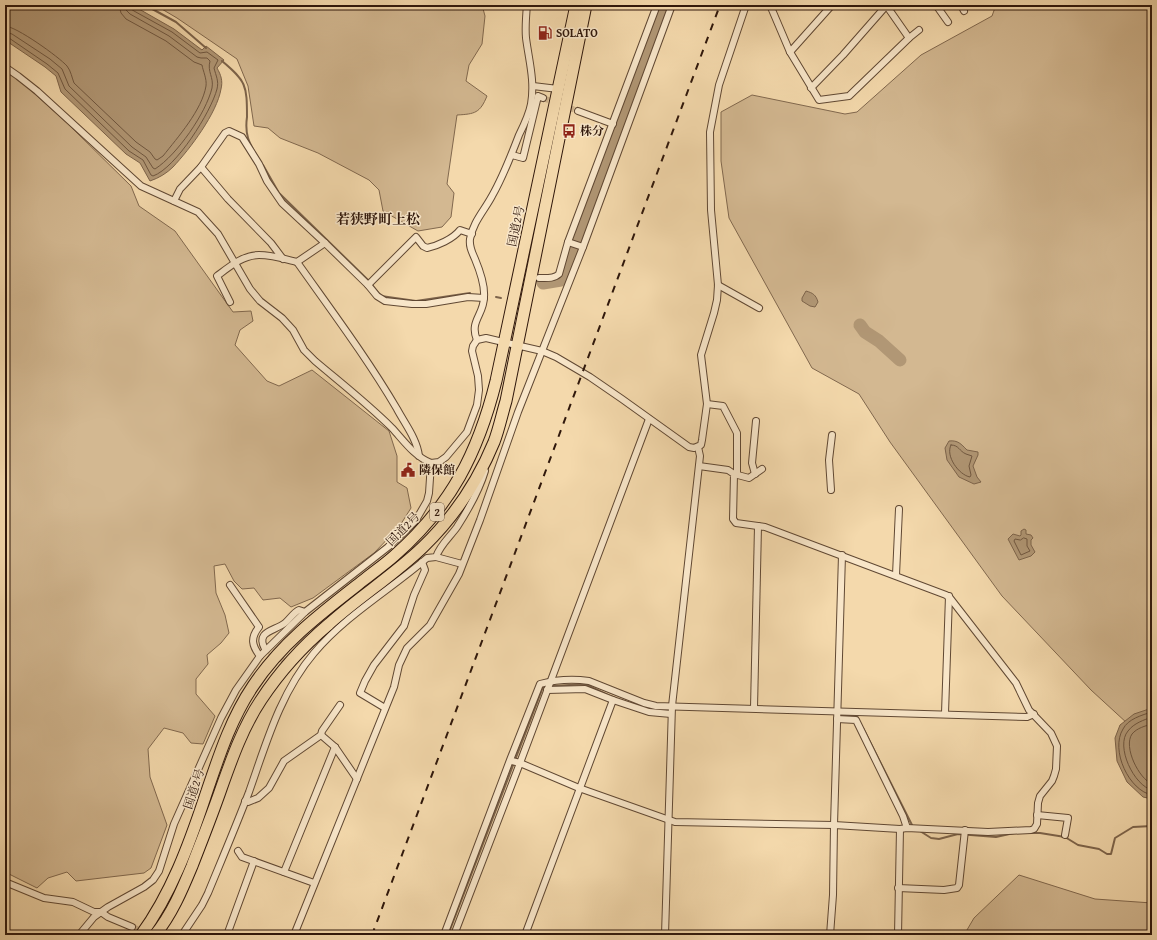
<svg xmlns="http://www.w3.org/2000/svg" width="1157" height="940" font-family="'Gentium Book Plus','Noto Serif JP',serif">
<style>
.green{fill:#d3b891;stroke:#81684e}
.water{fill:#b19775;stroke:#7d644b}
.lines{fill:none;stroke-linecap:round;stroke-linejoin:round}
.shore{stroke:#705740;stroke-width:1}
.stream{stroke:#7d644b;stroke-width:2}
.river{stroke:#b19775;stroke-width:13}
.street-tunnel{stroke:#cdb28c;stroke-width:6;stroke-dasharray:6 3;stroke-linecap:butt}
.street-casing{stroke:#604833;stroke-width:8}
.highway-casing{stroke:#2f170b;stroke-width:13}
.street{stroke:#f8e6c9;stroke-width:6}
.highway{stroke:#f4d9ac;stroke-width:11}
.rail{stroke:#2f170b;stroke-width:2;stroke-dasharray:7 7;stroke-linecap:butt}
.labels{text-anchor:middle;stroke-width:3;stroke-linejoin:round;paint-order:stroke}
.shield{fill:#f8e6c9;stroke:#6b5544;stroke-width:1}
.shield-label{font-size:11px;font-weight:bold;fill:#2f170b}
.poi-label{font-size:12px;font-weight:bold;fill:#2f170b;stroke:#f8e6c9;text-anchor:start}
.street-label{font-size:12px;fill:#2f170b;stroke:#f8e6c9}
.quarter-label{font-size:14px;font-weight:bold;fill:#2f170b;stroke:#f8e6c9}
</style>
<rect width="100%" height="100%" fill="#f4d9ac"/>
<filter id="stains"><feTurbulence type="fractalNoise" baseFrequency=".005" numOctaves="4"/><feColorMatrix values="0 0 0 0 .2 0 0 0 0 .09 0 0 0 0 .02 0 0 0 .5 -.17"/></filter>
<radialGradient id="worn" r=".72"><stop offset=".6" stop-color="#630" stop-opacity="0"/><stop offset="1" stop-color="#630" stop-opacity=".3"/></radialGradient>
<g class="green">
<path d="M155 5H482L485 16 482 44 469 65 466 81 487 96C480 113 475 114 457 115L447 184 454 193 451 217 442 227 418 231 383 211 379 190 369 180 318 153 280 138 268 128 254 126 248 86 237 59 177 18Z"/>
<path d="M996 5H1152V746L1091 690 1002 596 890 442 859 394 812 368 729 218 721 161V112L752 95 845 114 857 112 921 55 992 16Z"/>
<path d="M5 71 17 78 67 123 131 186 139 206 175 231 233 312 251 311 253 321 240 330 235 345 267 381 279 386 312 370 389 431 397 456V482L407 488 411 508 399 527 374 553 313 598 291 607 280 598 263 600 254 588 242 589 234 581 225 564 214 566 216 593 225 615 229 633 221 643 207 655 208 664 196 679V694L215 716 203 744 191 743 183 733 164 728 148 749 150 777 167 825 151 868 144 873 76 881 67 872 48 878 37 888 5 872Z"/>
<path d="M1019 875 1095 899 1152 903V935H964L974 918Z"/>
</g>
<g class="water">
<path d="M5 5H132L174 29 202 50 206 46 224 60 217 68C221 75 223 81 221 89 217 113 190 149 173 167 167 173 159 178 150 181L140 163 126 154 61 92 56 76 45 67 5 40Z"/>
<path d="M806 291C813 293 816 295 818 302L815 307 810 306 802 301V298Z"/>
<path d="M949 441C958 440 961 444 967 450L978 452V455L973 466 977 477 981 482 974 484 959 477 947 460 945 448Z"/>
<path d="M1024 529 1026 530V534L1031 535 1033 538 1031 540V545L1035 552 1031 556 1019 560 1008 539 1013 534 1020 536 1021 535V531Z"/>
<path d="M1152 708V799L1143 797 1127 782 1117 761 1115 738 1120 725 1134 714Z"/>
</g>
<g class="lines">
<g class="shore">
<path d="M5 26C16 26 59 57 67 66 71 71 72 78 74 83L136 142 150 152 155 159 157 160 163 156C178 137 202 110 206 86 207 79 203 71 202 65L194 62 166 41 126 19 121 13 119 5"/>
<path d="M5 32 12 34 50 59 62 69 69 86 132 147 146 157 153 168 155 169C177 155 206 113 212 88 214 77 207 72 210 61L207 58H201L197 57 169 36 130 14 126 10 125 5"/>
<path d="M5 37 9 38 47 64 58 73 65 89 129 151 143 160 151 175 153 176C176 168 211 112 217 89 219 81 216 76 214 68L218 60 207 52 200 53 172 32 134 11 131 9 130 5"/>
<path d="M951 445C959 445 959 451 966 454 968 455 970 455 972 456L969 466 971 475 970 477C959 475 945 456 951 445Z"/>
<path d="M1024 538 1027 539V546L1030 551 1021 555 1014 541 1015 539 1020 540Z"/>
<path d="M1152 712C1142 715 1128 719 1123 729 1110 750 1129 791 1152 795"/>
<path d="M1152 717C1144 720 1134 723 1128 731 1115 746 1134 786 1152 790"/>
<path d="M1152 724C1145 726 1137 728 1132 734 1123 747 1139 779 1152 784"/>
</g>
<g class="stream">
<path d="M145 5 176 22 206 48"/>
<path d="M222 61C246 81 247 85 247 117 246 124 246 131 248 138 250 145 255 152 258 158"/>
<path d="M263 165 279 193 368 280 381 296 416 301 470 293"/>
<path d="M496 297 501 298"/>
<path d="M553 686 585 684 612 697"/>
<path d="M632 703 653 708"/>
<path d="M657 709 668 711"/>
<path d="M841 716H857L859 721"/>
<path d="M863 728 912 825"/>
<path d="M920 831 931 838 939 839 958 834 996 837 1014 833"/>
<path d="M1027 833H1040L1065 837 1078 845 1099 849 1107 854H1111L1115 838 1133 827 1152 826"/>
<path d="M448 935 543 687H545"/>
</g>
<g class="river">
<path d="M543 283 561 280 566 267 664 5"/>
<path d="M860 325 865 332 879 341 900 360"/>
</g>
<g class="street-tunnel">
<path d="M543 98 578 111"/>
<path d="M265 649 294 667"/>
<path d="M132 927 154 935"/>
</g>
<defs>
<g id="street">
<path d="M770 5 790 52 819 100 849 96 909 38 886 5"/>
<path d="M936 5 948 22"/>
<path d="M961 5 964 11"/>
<path d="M909 38 919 30"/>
<path d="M790 52 832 5"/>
<path d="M5 67 18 76 37 91 141 186 198 212 218 234 250 289 260 301 282 318 293 330 304 350 315 361C341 383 368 404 392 428 404 441 414 456 431 463"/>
<path d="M533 86 558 89"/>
<path d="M811 88 843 55 886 6"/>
<path d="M578 111 613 124"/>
<path d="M512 155 523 158 538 96 543 98"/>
<path d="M201 167 228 199 271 243 283 259"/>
<path d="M174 201 180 189 201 167 225 133 229 131 242 137 259 164 267 181 282 203 325 243 368 285 377 296 385 301 412 304H426L468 297 484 298"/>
<path d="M568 242 583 247"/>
<path d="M297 262C331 310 367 358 397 409 405 424 417 439 419 456"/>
<path d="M539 278C546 278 554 279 559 274L568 242 657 5"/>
<path d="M368 285 416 237 423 246 427 248C437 246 453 239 460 230L472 234"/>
<path d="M718 285 759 308"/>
<path d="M230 302 217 276C229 267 243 255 259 255 272 255 285 259 297 262L325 243"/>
<path d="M477 340C469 321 484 315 484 297 485 285 480 271 475 259 472 252 469 247 470 239 473 222 484 211 492 196 503 177 511 156 519 135 524 125 529 115 531 104 535 81 529 61 526 38 525 27 526 16 527 5"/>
<path d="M707 404 723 406 737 433V474"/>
<path d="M734 474 749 478 762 469"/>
<path d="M755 474 752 463 756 421"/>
<path d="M831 490 829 460 832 435"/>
<path d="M436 557 462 564"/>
<path d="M896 575 899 509"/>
<path d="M230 585 259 627C250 638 252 646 260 656"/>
<path d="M265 649C255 631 275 631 285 623 290 619 293 613 299 610L305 612"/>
<path d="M547 690 585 689 613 700 649 712 671 714"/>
<path d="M385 708 360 693 365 681 374 665 404 626 414 595 425 570 422 562"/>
<path d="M754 708 758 526"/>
<path d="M945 713 949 596"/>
<path d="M837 719 856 720 903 816 907 828"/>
<path d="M321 735 335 747 357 779"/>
<path d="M512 761 520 763 649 419"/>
<path d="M245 801 248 802 258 798 269 788 284 761 321 735 322 731 340 705"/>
<path d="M1037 815 1068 818 1065 835"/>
<path d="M238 851 242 857 314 883"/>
<path d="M284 872 335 747"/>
<path d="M5 882 44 898 73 902 94 912H101L108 917 132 927"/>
<path d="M898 888 944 890 957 888 959 885 965 830"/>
<path d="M79 935 94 917 108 907 144 887 153 880 159 871 174 824 221 718 236 690 260 656 305 612 388 547 416 520 427 501 429 493 431 463 439 462 446 457 467 432 477 405 479 390 478 376 472 351 473 346 477 340 486 338 542 351 556 357 590 377 622 399 689 447 694 448 701 445 702 440 707 404 701 355 714 313 717 300 718 285 711 210 710 132 719 85 746 5"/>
<path d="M182 935 202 905 208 893C222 859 236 826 249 792 266 744 280 693 314 653 346 615 390 590 427 558L436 557C440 545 450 537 457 527 468 510 479 491 485 471"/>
<path d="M227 935 254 861"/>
<path d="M294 935 394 687 399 665 407 648 430 625 459 574 480 520 518 412 583 247 672 5"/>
<path d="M444 935 510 760 540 684C555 680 574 679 589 681L644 703 656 706 1027 717 1034 714"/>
<path d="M454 935 520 763 579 788 675 822 834 825 900 829 907 828 988 832 1031 830 1034 829 1037 824 1038 803 1040 796 1052 781 1054 776 1056 769 1057 746 1051 733 1029 710 1016 683 950 598 946 595 765 527 736 523 733 519 734 474 728 470 699 466"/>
<path d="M525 935 613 700"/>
<path d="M665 935 672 706 700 456 698 447"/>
<path d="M830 935 833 895 834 825 842 555"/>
<path d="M898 935 900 829"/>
</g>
<g id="highway">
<path d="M141 935C171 894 189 845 205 797 218 759 230 720 253 686 282 642 324 611 365 579 375 571 385 564 394 556 451 506 478 453 496 381L576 5"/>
<path d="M155 935C172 914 182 890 192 866 202 840 212 815 221 789 232 758 243 727 261 700 280 671 303 646 329 624 359 597 394 575 423 547 453 518 478 481 494 442 499 429 502 414 506 401L586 5"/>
</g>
</defs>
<use href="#street" class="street-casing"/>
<use href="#highway" class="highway-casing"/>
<use href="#street" class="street"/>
<use href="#highway" class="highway"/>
<path class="rail" d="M372 935 720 5"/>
</g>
<defs>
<symbol id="fuel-bare" viewBox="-9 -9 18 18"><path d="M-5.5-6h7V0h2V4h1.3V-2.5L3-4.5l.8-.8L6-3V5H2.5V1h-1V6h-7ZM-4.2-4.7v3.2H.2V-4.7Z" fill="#8f2418" stroke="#f8e6c9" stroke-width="2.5" paint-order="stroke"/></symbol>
<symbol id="bus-bare" viewBox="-9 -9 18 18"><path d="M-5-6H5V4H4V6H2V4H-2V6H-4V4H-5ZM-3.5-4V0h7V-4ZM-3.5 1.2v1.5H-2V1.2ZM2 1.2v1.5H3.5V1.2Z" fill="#8f2418" stroke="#f8e6c9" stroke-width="2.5" paint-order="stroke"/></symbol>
<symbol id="civic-bare" viewBox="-9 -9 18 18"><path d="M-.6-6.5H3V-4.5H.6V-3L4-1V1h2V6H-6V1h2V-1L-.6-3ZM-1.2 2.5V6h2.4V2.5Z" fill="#8f2418" stroke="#f8e6c9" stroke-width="2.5" paint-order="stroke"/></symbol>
</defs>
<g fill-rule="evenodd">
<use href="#fuel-bare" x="535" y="23" width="20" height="20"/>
<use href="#bus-bare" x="559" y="121" width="20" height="20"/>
<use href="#civic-bare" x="398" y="460" width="20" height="20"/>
</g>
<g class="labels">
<rect class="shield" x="430" y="503" width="14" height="18" rx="3"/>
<g class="shield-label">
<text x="437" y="516">2</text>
</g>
<g class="poi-label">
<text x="556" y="37">SOLATO</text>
<text x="580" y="135">株分</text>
<text x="419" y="474">隣保館</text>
</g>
<g class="street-label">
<text transform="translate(516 226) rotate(-78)" y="4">国道2号</text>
<text transform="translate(403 529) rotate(-45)" y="4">国道2号</text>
<text transform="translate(194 789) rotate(-72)" y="4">国道2号</text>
</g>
<g class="quarter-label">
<text x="378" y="224">若狭野町上松</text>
</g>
</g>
<rect width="1157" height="940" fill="none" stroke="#f4d9ac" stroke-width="20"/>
<rect x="6" y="6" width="1145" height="928" fill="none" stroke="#2f170b" stroke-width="2"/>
<rect x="10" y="10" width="1137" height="920" fill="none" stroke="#2f170b"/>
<rect width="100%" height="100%" filter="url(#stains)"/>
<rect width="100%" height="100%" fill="url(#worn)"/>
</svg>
